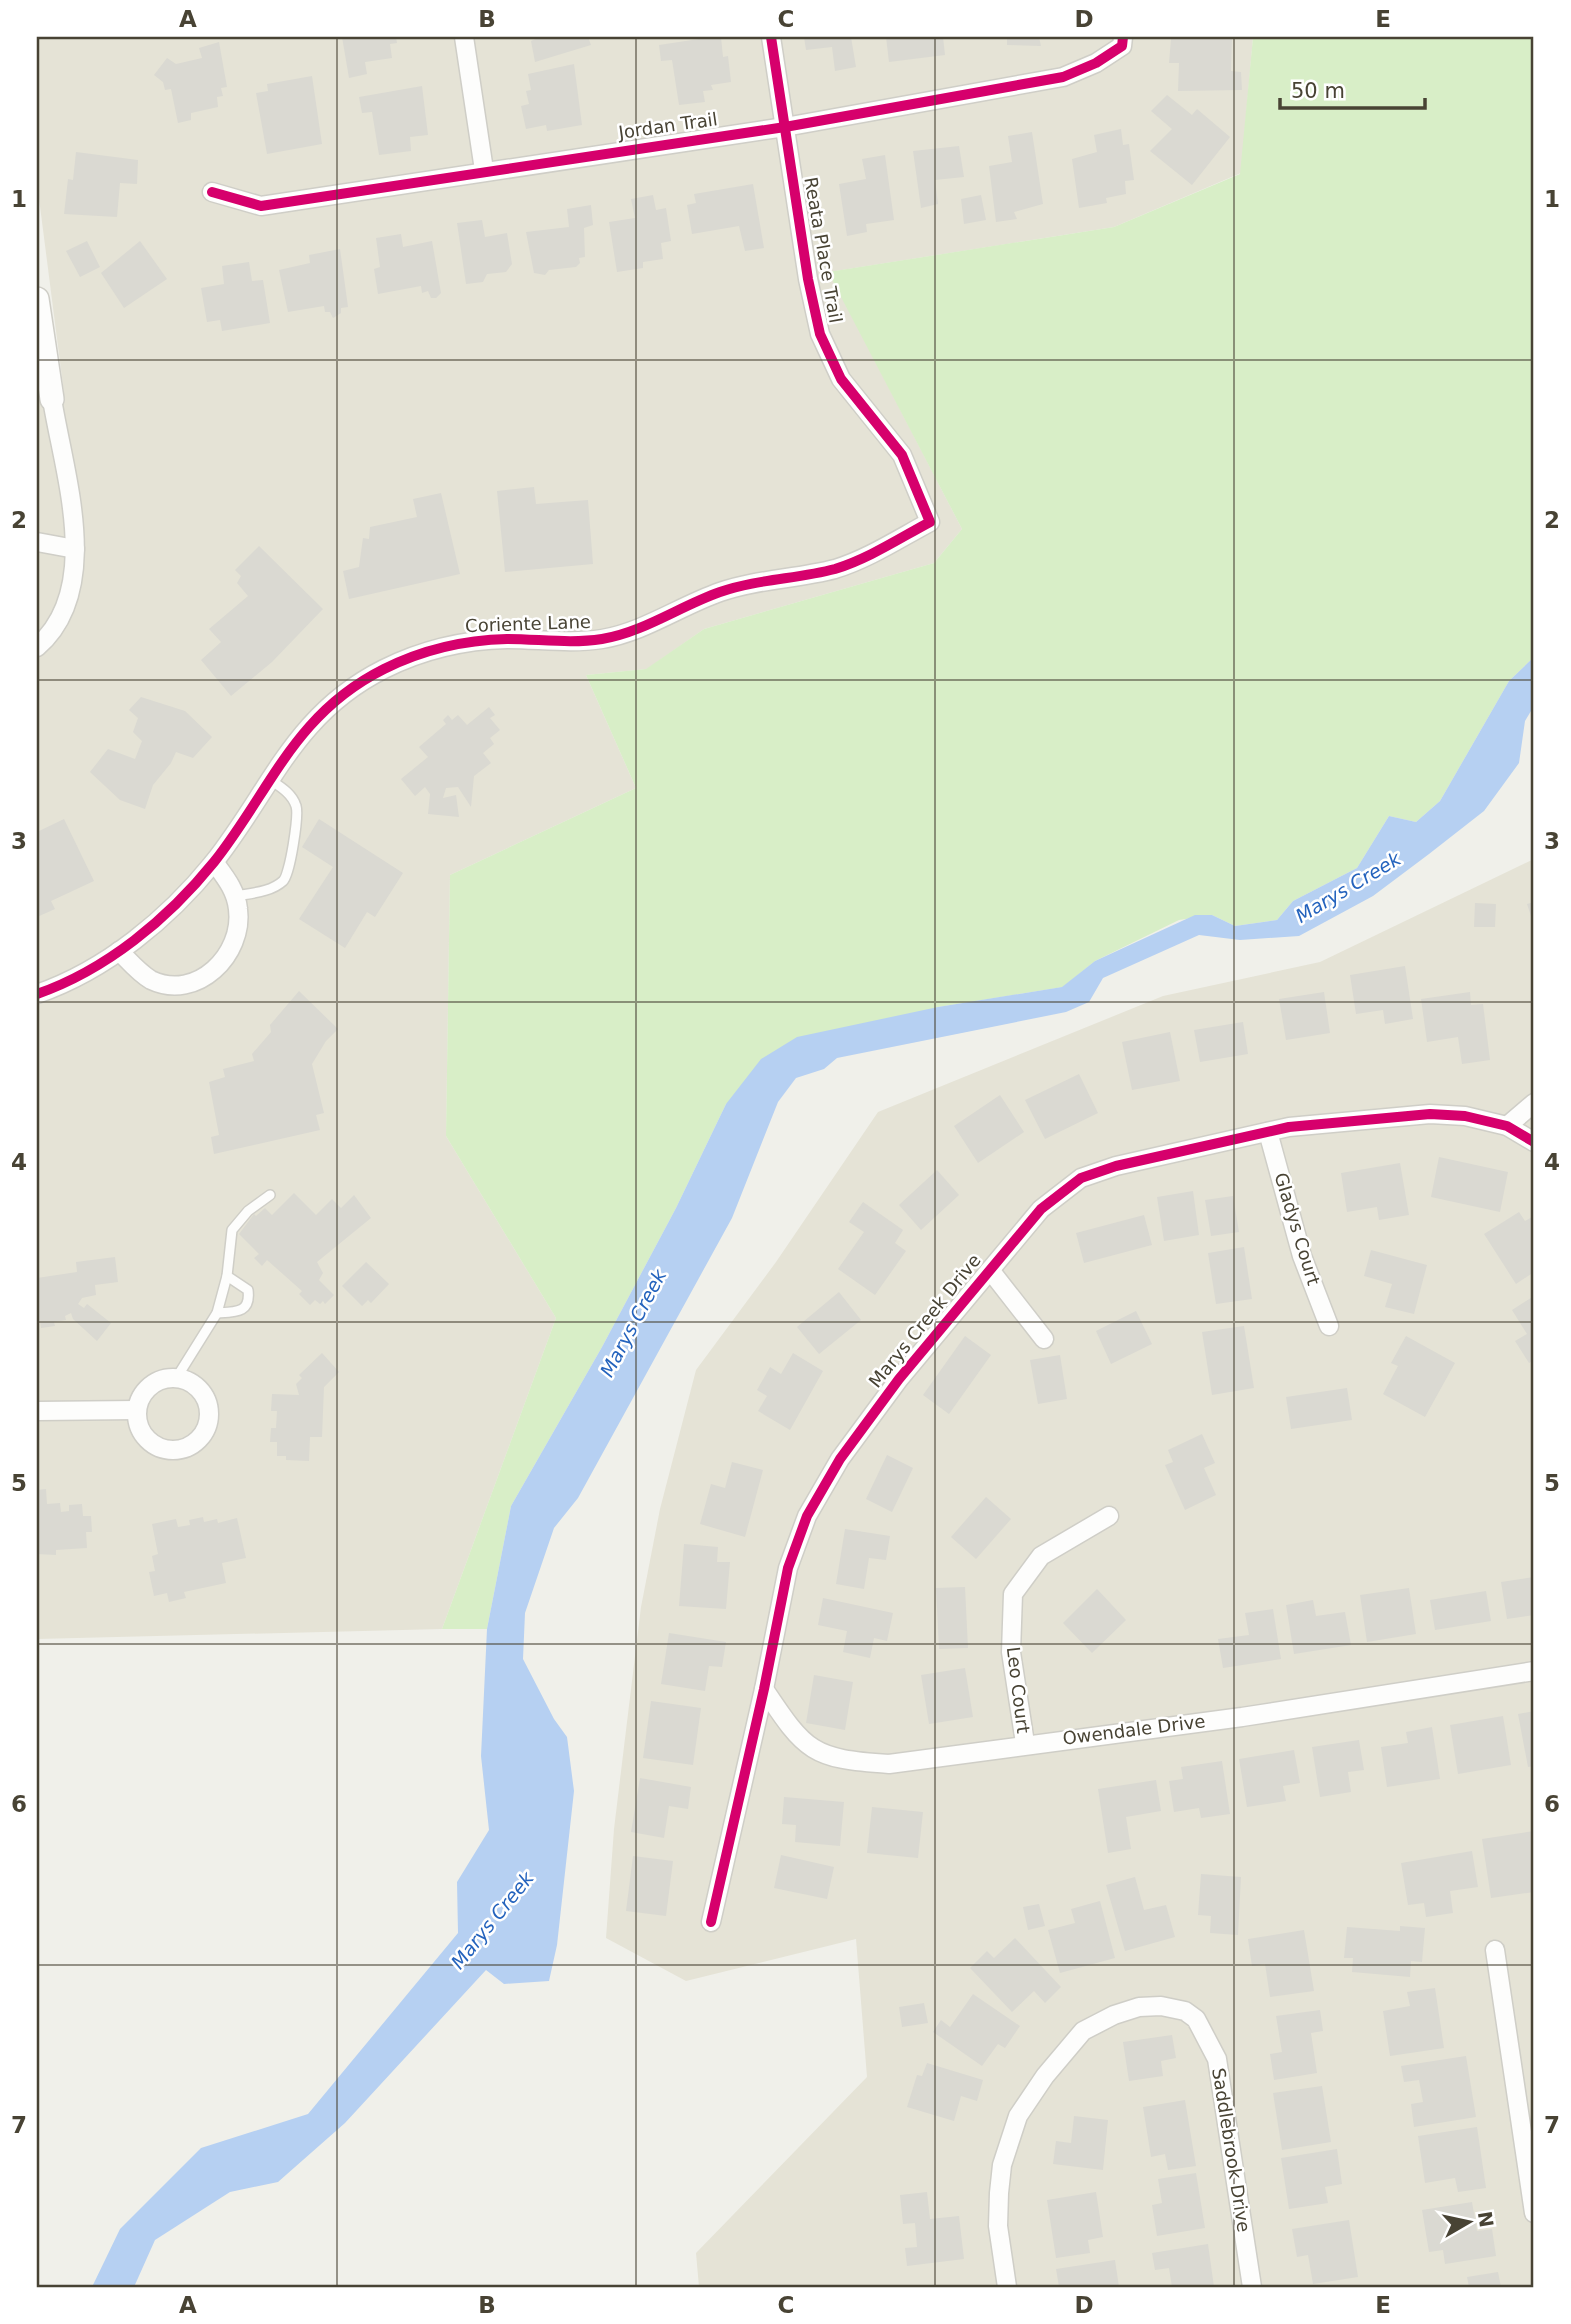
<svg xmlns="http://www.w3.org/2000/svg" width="1571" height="2324" font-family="'DejaVu Sans',sans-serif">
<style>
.residential{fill:#e5e3d6}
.green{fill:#d8eec7}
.water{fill:#b6d0f2}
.building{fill:#dad9d2}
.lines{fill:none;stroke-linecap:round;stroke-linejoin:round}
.service-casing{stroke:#cfcec7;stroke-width:12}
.minor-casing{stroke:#cfcec7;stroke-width:21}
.tertiary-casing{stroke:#cfcec7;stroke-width:26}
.service{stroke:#fdfdfc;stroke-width:9}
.minor{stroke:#fdfdfc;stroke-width:18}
.tertiary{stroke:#fdfdfc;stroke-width:23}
.cycleway-casing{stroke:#fff;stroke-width:15}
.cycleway{stroke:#d6006c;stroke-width:10}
.grid{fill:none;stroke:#484334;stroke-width:2;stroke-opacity:0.55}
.labels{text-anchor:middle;stroke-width:5;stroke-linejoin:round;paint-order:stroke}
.street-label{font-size:18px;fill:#484334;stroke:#fff}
.water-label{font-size:19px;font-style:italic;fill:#2463bd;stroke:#fff}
.neatline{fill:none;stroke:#484334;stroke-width:2.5}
.grid-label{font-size:23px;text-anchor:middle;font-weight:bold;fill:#484334}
</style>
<rect width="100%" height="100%" fill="#f0f0ea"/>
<g class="residential">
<path d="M37 37H1253L1241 173 1114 227 829 272 962 529 934 563 704 629 647 669 586 675 636 788 450 875 446 1136 556 1318 442 1629 37 1639V397L64 393 37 183Z"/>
<path d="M1534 859V2287H699L696 2253 867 2077 856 1939 686 1981 606 1938 614 1829 641 1607 660 1509 696 1370 776 1262 878 1112 1163 996 1320 962Z"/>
</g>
<path class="green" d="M1253 37H1534V657L1509 681 1440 801 1416 822 1389 816 1357 868 1293 901 1277 920 1235 926 1212 915 1179 920 1095 961 1063 987 938 1007 726 1104 676 1208 602 1347 511 1506 487 1629H442L556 1318 446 1136 450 875 636 788 586 675 646 669 704 629 934 563 962 529 828 272 1114 227 1240 174Z"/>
<path class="water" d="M1534 657V706L1525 721 1519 763 1484 811 1429 854 1373 896 1299 936 1240 940 1199 935 1103 978 1089 1002 1066 1012 837 1058 824 1069 796 1078 778 1102 732 1218 578 1498 554 1528 525 1613 523 1659 554 1719 567 1737 574 1791 557 1945 549 1981 504 1984 486 1970 345 2123 278 2182 230 2192 155 2240 134 2287H92L120 2229 201 2148 308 2114 458 1933 457 1882 489 1830 481 1756 487 1629 511 1506 602 1347 676 1208 726 1104 761 1059 797 1037 938 1007 1062 987 1095 961 1195 915H1212L1235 926 1277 920 1293 901 1357 868 1389 816 1416 822 1440 801 1509 681Z"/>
<g class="building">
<path d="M342 37H396L397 43 390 44 392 58 365 62 367 74 349 78Z"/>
<path d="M540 37H588L591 45 535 62 531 41Z"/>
<path d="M712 37H721L723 57 728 56 731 82 711 85 713 90 703 91 705 102 679 105 672 60 661 61 659 45Z"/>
<path d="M804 37H851L856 67 835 71 832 47 806 50Z"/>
<path d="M886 37H943L945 55 889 62Z"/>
<path d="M1007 37H1039L1041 46 1007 45Z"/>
<path d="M1232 37 1231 71 1241 72 1242 90 1178 91 1179 63H1169L1171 39Z"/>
<path d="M219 42 227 87 221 88 223 96 217 97 218 107 191 113V120L178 123 171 89 165 90 163 82 154 75 167 58 176 64 202 58 199 48Z"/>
<path d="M574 64 582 125 547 131 546 125 526 129 521 106 529 104 526 91 531 90 528 74Z"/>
<path d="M312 76 322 144 267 154 256 93 268 91 267 84Z"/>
<path d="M422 86 428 135 410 137 411 151 379 155 372 112 362 113 359 97Z"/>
<path d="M1167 95 1192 115 1197 109 1230 137 1192 185 1150 151 1172 129 1151 111Z"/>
<path d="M1121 129 1123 145 1129 144 1134 180 1125 181 1126 194 1106 198 1107 203 1079 208 1072 159 1097 152 1094 135Z"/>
<path d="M1032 132 1043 204 1014 212 1017 219 996 222 989 166 1012 162 1008 136Z"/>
<path d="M959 146 964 177 935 180 938 204 921 208 913 151Z"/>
<path d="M76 152 138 160 137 184 120 183 117 217 64 214 68 179 73 180Z"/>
<path d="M885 155 894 220 866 224 867 232 847 236 839 184 866 179 862 159Z"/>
<path d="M753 184 764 248 745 251 739 226 692 234 687 205 696 203 694 194Z"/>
<path d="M653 195 656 210 666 208 671 241 661 243 663 259 643 262V268L617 272 609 222 635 218 631 199Z"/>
<path d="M981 195 986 220 964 224 961 199Z"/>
<path d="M591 205 593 225 584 228 585 257 579 258 580 263 576 267 549 270 545 275 534 273 526 232 569 227 567 209Z"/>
<path d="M482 220 485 237 507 233 512 264 506 272 487 274 483 282 466 284 457 223Z"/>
<path d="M401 234 403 247 432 241 441 293 436 298H431L428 291 422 293 421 286 378 294 374 269 380 267 376 238Z"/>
<path d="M87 241 100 267 80 277 66 251Z"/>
<path d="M140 241 167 279 124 308 101 273Z"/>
<path d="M340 249 348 307 341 308V313L333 318 330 312H325L324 306 288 312 279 270 310 263 309 255Z"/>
<path d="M249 262 252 281 263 280 270 323 222 331 220 320 207 322 201 288 224 284 222 266Z"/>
<path d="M534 487 536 504 588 500 593 564 505 572 497 491Z"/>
<path d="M441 493 460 574 349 599 343 571 359 567 363 538 369 539 370 527 417 517 413 499Z"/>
<path d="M259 546 323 609 272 662 231 696 201 660 221 642 209 629 248 596 237 583 241 576 235 570Z"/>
<path d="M141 697 185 711 212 737 193 758 176 752 171 763 153 785 145 809 120 800 90 772 108 749 135 759 142 741 133 732 138 718 129 710Z"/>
<path d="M489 707 495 715 490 718 500 730 490 738 494 744 483 753 491 763 474 776 471 807 458 787 446 788 443 798 456 795 459 817 428 814 430 794 425 787 415 796 401 779 428 757 419 747 446 724 443 720 448 715 452 720 458 715 467 725Z"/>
<path d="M64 819 94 881 51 901 55 909 37 917V832Z"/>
<path d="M319 819 403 873 375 917 367 912 345 948 299 919 333 867 302 847Z"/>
<path d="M1534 902V925L1527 904Z"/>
<path d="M1475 903 1496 904 1495 927H1474Z"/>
<path d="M1405 966 1413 1019 1385 1024 1383 1010 1356 1014 1350 975Z"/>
<path d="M299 991 338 1029 326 1041 312 1064 324 1113 316 1115 320 1130 214 1154 211 1137 219 1135 209 1082 225 1077 223 1069 254 1061 252 1054 271 1032 270 1025Z"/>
<path d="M1324 992 1330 1033 1286 1040 1279 999Z"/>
<path d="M1470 992 1471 1005 1483 1004 1490 1060 1462 1064 1458 1037 1427 1042 1421 999Z"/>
<path d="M1243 1022 1248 1054 1200 1062 1194 1030Z"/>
<path d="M1170 1032 1180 1081 1132 1090 1122 1042Z"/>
<path d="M1079 1074 1098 1113 1045 1139 1025 1100Z"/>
<path d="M1000 1095 1024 1132 978 1163 954 1126Z"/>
<path d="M1439 1157 1508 1172 1500 1212 1431 1197Z"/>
<path d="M1400 1163 1409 1215 1379 1220 1377 1207 1347 1212 1341 1173Z"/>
<path d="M937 1170 959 1195 921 1230 899 1205Z"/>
<path d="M1193 1191 1199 1235 1164 1241 1157 1197Z"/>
<path d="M294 1193 316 1215 332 1199 341 1208 354 1195 371 1218 317 1262 323 1273 319 1280 334 1295 325 1304 323 1301 320 1304 315 1300 310 1305 299 1294 302 1291 267 1260 262 1266 254 1258 259 1254 239 1234 254 1214 256 1216 265 1208 272 1215Z"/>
<path d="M1233 1196 1239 1232 1211 1236 1205 1200Z"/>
<path d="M863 1202 903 1230 895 1243 906 1251 875 1295 838 1269 864 1232 849 1222Z"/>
<path d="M1519 1212 1525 1221 1532 1217 1534 1221V1272L1516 1284 1484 1234Z"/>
<path d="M1144 1215 1152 1245 1084 1263 1076 1233Z"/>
<path d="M1244 1247 1252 1299 1216 1304 1208 1253Z"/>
<path d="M1371 1250 1427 1265 1414 1314 1385 1307 1392 1284 1364 1276Z"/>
<path d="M115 1257 118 1282 95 1285 96 1295 82 1298 78 1304 84 1308 87 1304 111 1323 97 1341 73 1319 71 1313 65 1316 66 1320 54 1322 55 1326 41 1328 40 1321H37V1278L77 1272 76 1262Z"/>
<path d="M366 1262 389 1284 371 1303 368 1300 362 1306 342 1286Z"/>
<path d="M839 1292 861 1320 819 1354 797 1327Z"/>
<path d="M1534 1296V1360L1529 1363 1515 1341 1527 1334 1512 1310Z"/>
<path d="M1136 1311 1152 1344 1111 1364 1096 1331Z"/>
<path d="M1244 1326 1254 1388 1212 1395 1202 1332Z"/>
<path d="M965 1336 991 1355 949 1414 923 1395Z"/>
<path d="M1406 1336 1455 1363 1425 1417 1383 1394 1398 1366 1391 1363Z"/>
<path d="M322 1353 339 1372 324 1387 322 1437H310L309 1461 286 1460V1456H277V1442H270L271 1428H276L277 1411H271L272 1394 299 1395 296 1384 302 1378 299 1375Z"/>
<path d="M793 1353 823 1371 790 1430 758 1411 767 1396 757 1390 770 1367 781 1374Z"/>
<path d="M1060 1355 1067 1399 1038 1404 1030 1360Z"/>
<path d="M1347 1388 1352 1420 1291 1429 1286 1397Z"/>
<path d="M1202 1434 1215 1463 1204 1468 1216 1495 1185 1510 1165 1465 1173 1462 1168 1450Z"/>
<path d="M887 1455 913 1468 892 1512 866 1499Z"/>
<path d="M732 1462 763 1470 745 1537 700 1524 711 1484 725 1488Z"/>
<path d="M46 1489 47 1504 60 1503 61 1512 69 1511V1505L82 1504 83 1516H91L92 1532H86L87 1548 56 1550V1555L37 1554V1490Z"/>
<path d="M986 1497 1011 1519 976 1559 951 1537Z"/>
<path d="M203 1517 204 1522 217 1519 218 1523 237 1518 246 1558 222 1563 226 1583 184 1592 186 1598 169 1602 167 1593 154 1596 149 1572 155 1571 152 1556 158 1554 152 1524 176 1519 178 1527 190 1525 189 1520Z"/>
<path d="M845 1529 890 1536 886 1560 869 1558 864 1589 836 1584Z"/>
<path d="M684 1544 718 1547 717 1562H730L726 1609 679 1606Z"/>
<path d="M1534 1577V1615L1507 1619 1501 1582Z"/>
<path d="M965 1587 968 1648 939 1649 936 1588Z"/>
<path d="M1409 1588 1416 1634 1367 1642 1360 1595Z"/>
<path d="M1097 1589 1126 1620 1092 1653 1063 1623Z"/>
<path d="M1486 1591 1491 1621 1435 1630 1430 1600Z"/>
<path d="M823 1598 893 1613 887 1641 874 1638 870 1658 843 1652 847 1631 818 1625Z"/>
<path d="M1313 1600 1316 1616 1345 1612 1351 1645 1294 1654 1286 1605Z"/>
<path d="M1273 1609 1281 1659 1223 1668 1218 1639 1249 1635 1245 1613Z"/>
<path d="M669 1633 726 1642 722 1667 709 1666 705 1691 661 1684Z"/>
<path d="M965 1668 973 1717 929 1724 921 1675Z"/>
<path d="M814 1675 853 1682 845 1730 806 1723Z"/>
<path d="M651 1701 701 1708 693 1765 643 1758Z"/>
<path d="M1534 1711V1766L1528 1767 1518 1714Z"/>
<path d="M1503 1716 1511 1765 1458 1774 1450 1725Z"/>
<path d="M1432 1727 1440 1779 1387 1787 1381 1747 1408 1743 1406 1732Z"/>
<path d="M1359 1740 1364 1770 1348 1772 1351 1792 1320 1797 1312 1747Z"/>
<path d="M1294 1750 1300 1783 1283 1786 1286 1801 1247 1807 1239 1759Z"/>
<path d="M1222 1761 1230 1814 1201 1818 1199 1808 1174 1812 1169 1781 1183 1779 1181 1767Z"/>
<path d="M640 1778 691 1787 688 1809 669 1806 664 1838 631 1832Z"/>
<path d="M1156 1780 1161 1811 1126 1817 1131 1849 1108 1853 1098 1789Z"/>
<path d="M784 1797 844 1802 840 1846 795 1842 796 1825 782 1824Z"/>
<path d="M872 1807 923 1812 918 1858 867 1853Z"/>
<path d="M1534 1831V1892L1491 1898 1482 1839Z"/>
<path d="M1472 1851 1478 1887 1450 1891 1453 1913 1426 1917 1424 1903 1408 1905 1401 1863Z"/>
<path d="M781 1855 834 1867 827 1899 774 1888Z"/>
<path d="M633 1856 673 1861 666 1916 626 1911Z"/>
<path d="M1201 1874 1241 1877 1238 1935 1210 1933 1211 1916 1198 1915Z"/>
<path d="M1135 1877 1144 1910 1166 1905 1175 1937 1125 1951 1106 1885Z"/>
<path d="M1100 1901 1115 1958 1060 1973 1048 1930 1075 1923 1071 1909Z"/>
<path d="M1039 1904 1045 1926 1028 1930 1023 1907Z"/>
<path d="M1400 1926 1425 1928 1422 1962 1411 1961 1410 1977 1352 1972 1353 1958H1344L1347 1927 1400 1931Z"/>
<path d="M1304 1930 1314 1991 1270 1997 1265 1964 1252 1966 1248 1939Z"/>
<path d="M1015 1938 1061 1987 1045 2003 1034 1991 1012 2012 970 1968 987 1951 994 1958Z"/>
<path d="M1435 1988 1444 2048 1390 2056 1383 2011 1410 2006 1407 1992Z"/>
<path d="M973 1994 1020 2026 1005 2048 998 2044 982 2066 933 2032 941 2020 950 2027Z"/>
<path d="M924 2003 928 2023 902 2027 899 2007Z"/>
<path d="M1320 2010 1323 2031 1311 2033 1317 2073 1274 2080 1270 2054 1282 2052 1276 2016Z"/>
<path d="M1172 2035 1176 2058 1161 2061 1163 2076 1129 2081 1123 2042Z"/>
<path d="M1466 2056 1476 2117 1414 2127 1411 2104 1423 2102 1419 2080 1404 2082 1401 2066Z"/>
<path d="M927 2063 983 2080 977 2101 961 2096 954 2121 907 2107 917 2075 922 2076Z"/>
<path d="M1322 2086 1331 2142 1282 2150 1273 2093Z"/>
<path d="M1185 2100 1196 2166 1168 2170 1165 2154 1151 2157 1143 2107Z"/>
<path d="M1074 2116 1108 2120 1103 2170 1053 2164 1056 2141 1071 2143Z"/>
<path d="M1477 2127 1486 2188 1458 2192 1455 2178 1425 2183 1418 2136Z"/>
<path d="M1337 2149 1342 2184 1325 2187 1328 2203 1289 2209 1281 2158Z"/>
<path d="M1196 2173 1205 2228 1157 2236 1152 2205 1162 2203 1158 2179Z"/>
<path d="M927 2192 930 2219 959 2216 964 2259 907 2266 905 2248 917 2247 915 2223 903 2224 900 2195Z"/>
<path d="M1096 2192 1103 2237 1088 2240 1090 2253 1056 2258 1047 2200Z"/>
<path d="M1472 2202 1477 2231 1492 2229 1496 2256 1445 2264 1443 2250 1429 2252 1422 2210Z"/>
<path d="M1349 2220 1358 2277 1313 2284 1308 2255 1297 2257 1292 2229Z"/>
<path d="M1208 2244 1214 2287H1172L1169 2268 1155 2270 1152 2253Z"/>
<path d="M1115 2260 1119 2287H1059L1056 2269Z"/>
<path d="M1498 2272 1501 2287H1469L1467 2277Z"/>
</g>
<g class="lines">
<defs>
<g id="service">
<path d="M236 896C252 893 271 892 283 881 290 875 299 815 296 806 292 793 279 786 269 779"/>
<path d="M217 1313C236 1312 251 1313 248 1290L227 1276"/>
<path d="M177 1377 217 1313 227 1276 232 1230 248 1211 270 1195"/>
</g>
<g id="minor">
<path d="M464 37 484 170"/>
<path d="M212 192 261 206 785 127 1063 77 1096 63 1122 46 1123 37"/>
<path d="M37 542 75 549"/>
<path d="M37 647C104 589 64 474 52 399"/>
<path d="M119 951C129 961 139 973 151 980 197 1002 244 954 238 909 236 890 225 877 214 862"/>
<path d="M37 994C106 970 168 919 214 862 271 790 294 714 384 669 422 650 463 640 507 639 539 639 570 644 602 639 644 632 680 606 720 592 757 579 797 579 835 569 868 559 900 538 930 522L902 455 841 379 820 334 808 279 771 37"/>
<path d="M1507 1126 1534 1103"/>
<path d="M1268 1132 1302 1256 1329 1326"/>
<path d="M990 1270 1044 1339"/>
<circle cx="173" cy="1414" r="36"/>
<path d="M37 1411 137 1410"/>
<path d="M764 1689C806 1752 812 1759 889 1764L1242 1717 1534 1671"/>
<path d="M1025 1743 1011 1652 1013 1594 1041 1556 1109 1516"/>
<path d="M711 1922 764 1689 788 1568 807 1516 840 1459 899 1379 1041 1209 1081 1178 1116 1166 1289 1127 1430 1114 1465 1116 1507 1126 1534 1142"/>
<path d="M1495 1950 1534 2213"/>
<path d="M1007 2287 998 2226 999 2193 1002 2165 1018 2116 1045 2076 1083 2031 1114 2015 1139 2007 1161 2006 1185 2011 1196 2019 1217 2059 1252 2287"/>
</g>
<path id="tertiary" d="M37 299 52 399"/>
</defs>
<use href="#service" class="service-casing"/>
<use href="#minor" class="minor-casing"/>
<use href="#tertiary" class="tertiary-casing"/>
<use href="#service" class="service"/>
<use href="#minor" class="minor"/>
<use href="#tertiary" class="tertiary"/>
<defs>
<g id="cycleway">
<path d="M212 192 261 206 785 127 1063 77 1096 63 1122 46 1123 37"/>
<path d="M37 994C106 970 168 919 214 862 271 790 294 714 384 669 422 650 463 640 507 639 539 639 570 644 602 639 644 632 680 606 720 592 757 579 797 579 835 569 868 559 900 538 930 522L902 455 841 379 820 334 808 279 771 37"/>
<path d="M711 1922 764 1689 788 1568 807 1516 840 1459 899 1379 1041 1209 1081 1178 1116 1166 1289 1127 1430 1114 1465 1116 1507 1126 1534 1142"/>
</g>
</defs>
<use href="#cycleway" class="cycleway-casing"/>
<use href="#cycleway" class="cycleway"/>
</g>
<path class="grid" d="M337 37V2287M636 37V2287M935 37V2287M1234 37V2287M37 360H1534M37 680H1534M37 1002H1534M37 1322H1534M37 1644H1534M37 1965H1534"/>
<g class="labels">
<g class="street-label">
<text transform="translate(668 126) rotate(-8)" y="6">Jordan Trail</text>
<text transform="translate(823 250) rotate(80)" y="6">Reata Place Trail</text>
<text transform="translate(528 624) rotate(-2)" y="6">Coriente Lane</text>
<text transform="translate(1297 1229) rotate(73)" y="6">Gladys Court</text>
<text transform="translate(925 1321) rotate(-51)" y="6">Marys Creek Drive</text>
<text transform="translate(1018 1690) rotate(83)" y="6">Leo Court</text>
<text transform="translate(1134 1730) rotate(-7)" y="6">Owendale Drive</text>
<text transform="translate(1231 2150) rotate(81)" y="6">Saddlebrook Drive</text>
</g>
<g class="water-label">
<text transform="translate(1348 887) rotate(-31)" y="7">Marys Creek</text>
<text transform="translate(633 1323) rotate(-62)" y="7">Marys Creek</text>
<text transform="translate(492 1920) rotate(-51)" y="7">Marys Creek</text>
</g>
</g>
<rect width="1571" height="2324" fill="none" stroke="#ffffff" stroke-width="77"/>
<g transform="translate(1469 2222) rotate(81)" stroke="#ffffff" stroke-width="5" paint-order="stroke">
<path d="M0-5L12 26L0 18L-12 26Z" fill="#484334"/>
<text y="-10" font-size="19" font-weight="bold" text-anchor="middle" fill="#484334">N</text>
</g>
<path d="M1280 98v10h145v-10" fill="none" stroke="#484334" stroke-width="3.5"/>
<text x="1291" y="98" font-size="21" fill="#484334" stroke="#ffffff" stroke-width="5" paint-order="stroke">50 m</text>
<rect x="38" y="38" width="1494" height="2248" class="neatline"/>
<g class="grid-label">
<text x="188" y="27">A</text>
<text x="487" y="27">B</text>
<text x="786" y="27">C</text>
<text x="1084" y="27">D</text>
<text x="1383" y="27">E</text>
<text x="19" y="207">1</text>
<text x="1552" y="207">1</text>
<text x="19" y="528">2</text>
<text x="1552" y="528">2</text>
<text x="19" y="849">3</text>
<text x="1552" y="849">3</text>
<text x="19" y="1170">4</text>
<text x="1552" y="1170">4</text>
<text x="19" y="1491">5</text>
<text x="1552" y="1491">5</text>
<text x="19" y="1812">6</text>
<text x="1552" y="1812">6</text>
<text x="19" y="2133">7</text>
<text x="1552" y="2133">7</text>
<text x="188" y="2313">A</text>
<text x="487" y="2313">B</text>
<text x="786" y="2313">C</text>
<text x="1084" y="2313">D</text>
<text x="1383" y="2313">E</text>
</g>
</svg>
